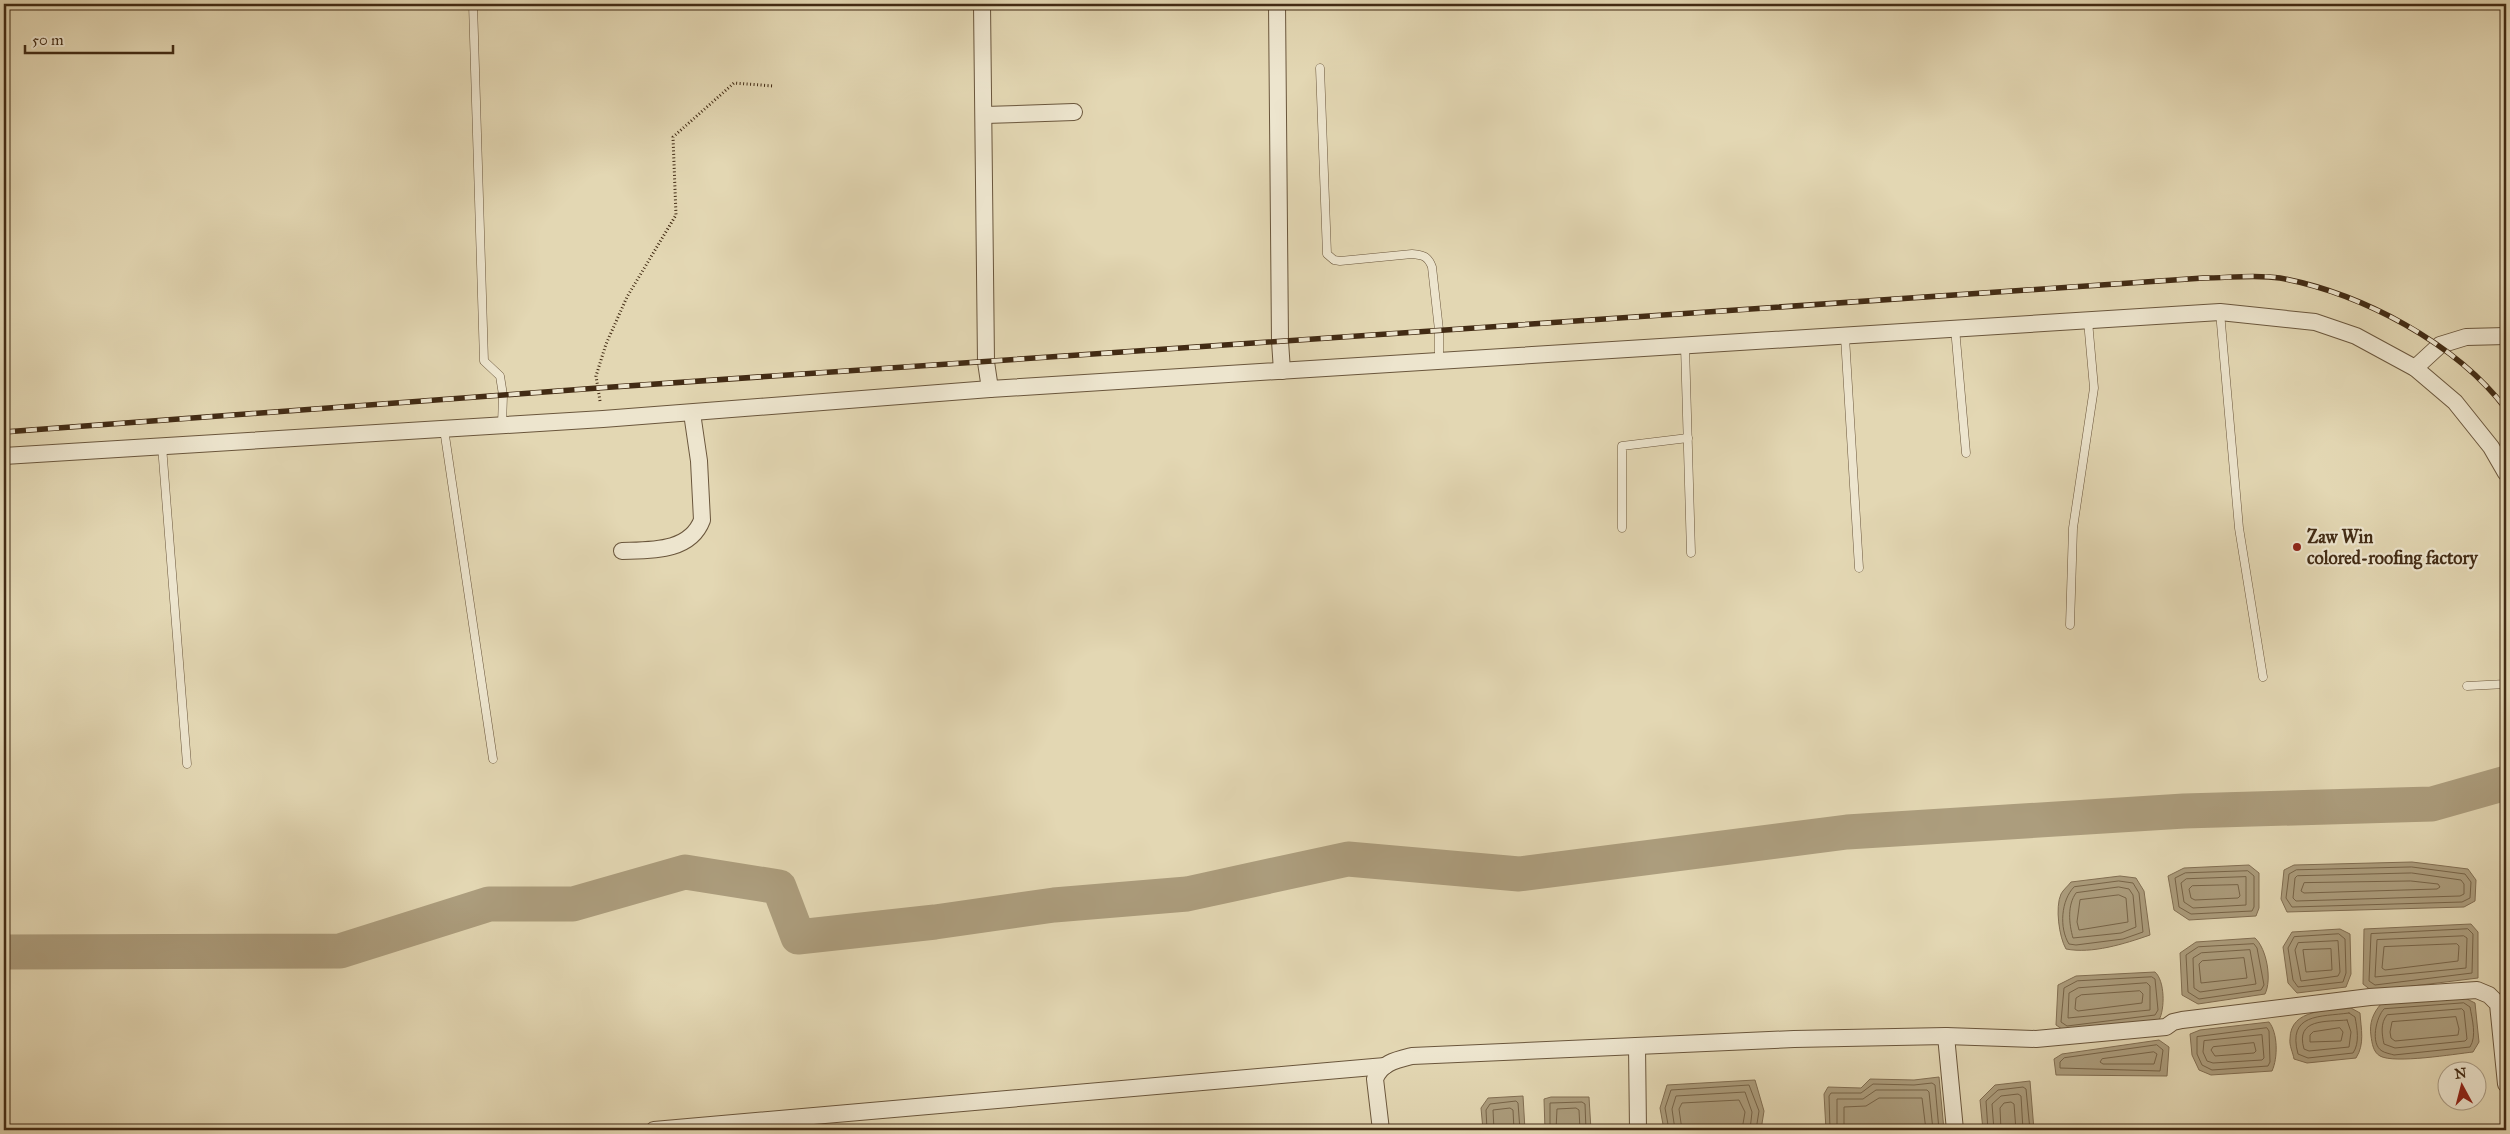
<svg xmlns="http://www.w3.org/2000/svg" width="2510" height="1134" font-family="'IM FELL Great Primer',serif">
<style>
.water{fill:#ac9d7d;stroke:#826f53}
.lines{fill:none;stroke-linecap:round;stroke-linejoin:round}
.shore{stroke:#776448;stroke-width:1}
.river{stroke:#ac9d7d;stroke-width:35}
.service-casing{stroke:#6a563c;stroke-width:9}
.minor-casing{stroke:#6a563c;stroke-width:18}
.path{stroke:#422b14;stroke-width:3;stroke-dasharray:1 2.5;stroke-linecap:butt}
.service{stroke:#ede5ce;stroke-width:8}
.minor{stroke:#ede5ce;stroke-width:16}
.rail-casing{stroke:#422b14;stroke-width:5.5}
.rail{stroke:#ede5ce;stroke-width:4;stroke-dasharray:11;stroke-linecap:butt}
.poi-dot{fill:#8f2418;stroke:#ede5ce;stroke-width:2}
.labels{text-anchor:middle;stroke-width:4.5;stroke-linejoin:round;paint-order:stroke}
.poi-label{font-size:18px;font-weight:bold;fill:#422b14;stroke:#ede5ce;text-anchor:start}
</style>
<rect width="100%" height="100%" fill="#e3d7b3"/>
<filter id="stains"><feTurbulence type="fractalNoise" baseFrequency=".004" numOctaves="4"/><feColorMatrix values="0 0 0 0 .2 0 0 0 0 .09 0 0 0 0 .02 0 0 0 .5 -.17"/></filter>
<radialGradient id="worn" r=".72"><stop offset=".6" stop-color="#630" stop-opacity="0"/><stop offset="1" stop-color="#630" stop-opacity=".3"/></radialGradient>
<g class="water">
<path d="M2412 862 2468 869 2476 880 2475 901 2464 907 2287 912 2281 899 2284 870 2294 865Z"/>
<path d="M2249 865 2259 873V908L2256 916 2189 920 2174 910 2168 876 2184 868Z"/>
<path d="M2120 876 2136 878 2144 891 2150 935C2124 944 2092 954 2066 949 2059 937 2055 907 2061 894 2063 890 2068 886 2071 882Z"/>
<path d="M2471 924 2478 932V978L2372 991 2363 984 2364 929Z"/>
<path d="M2340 929 2350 934 2351 974 2346 987 2297 993 2288 983 2283 947 2292 932Z"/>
<path d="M2255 938C2267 949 2272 980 2265 994L2198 1004 2182 995 2180 953 2196 942Z"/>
<path d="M2155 972C2165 981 2165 1009 2159 1020L2065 1031 2056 1025 2058 985 2076 976Z"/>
<path d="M2465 998 2475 1003 2479 1042 2473 1052C2455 1054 2394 1064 2380 1056 2373 1052 2372 1043 2371 1036 2369 1023 2373 1013 2381 1004Z"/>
<path d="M2351 1008 2360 1013C2361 1029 2365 1044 2356 1058L2307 1063 2294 1059C2293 1053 2289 1045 2290 1039 2290 1008 2329 1011 2351 1008Z"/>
<path d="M2269 1022C2278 1033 2278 1058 2272 1071L2211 1075 2199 1070 2192 1055 2190 1034 2200 1030Z"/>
<path d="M2159 1040 2169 1047 2167 1076 2056 1075 2054 1059 2062 1054Z"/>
<path d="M1939 1077 1944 1130H1826L1824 1094 1828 1087 1861 1088 1870 1079 1914 1080Z"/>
<path d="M1755 1080 1764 1111 1761 1130H1664L1660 1108 1667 1085Z"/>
<path d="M2030 1081 2034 1130H1983L1980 1100 1995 1085Z"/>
<path d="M1523 1096 1525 1130H1483L1481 1108 1488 1098Z"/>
<path d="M1551 1097H1589L1591 1130H1545L1544 1099Z"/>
</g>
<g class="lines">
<g class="shore">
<path d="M2412 867 2465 874 2471 882 2470 898 2462 902 2292 907 2286 898 2289 874 2296 870Z"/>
<path d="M2248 871 2254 876V907L2252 911 2191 914 2179 907 2175 878 2185 873Z"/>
<path d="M2412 873 2461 880 2464 884V894L2460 896 2296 901 2293 898 2295 878 2297 876Z"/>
<path d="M2246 877V905L2193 908 2184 902 2181 883 2186 879Z"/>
<path d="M2119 881 2133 883 2139 893 2143 932 2123 939 2076 945 2069 944C2059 928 2061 900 2074 887Z"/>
<path d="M2411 881 2438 884 2440 887 2437 889 2304 893 2301 891 2304 883Z"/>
<path d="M2238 885 2240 896 2238 898 2195 900 2191 898 2189 889 2192 886Z"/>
<path d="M2119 887 2129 889 2133 895 2136 927 2121 933 2073 938C2069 924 2067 905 2076 893Z"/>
<path d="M2119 895 2126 898 2128 922 2079 930 2077 922 2080 900Z"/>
<path d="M2468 929 2473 934 2472 973 2375 985 2369 981 2371 934Z"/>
<path d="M2339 934 2345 939 2346 973 2343 982 2298 987 2293 980 2288 948 2294 937Z"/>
<path d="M2464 936 2467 938 2466 968 2375 977 2377 940Z"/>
<path d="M2338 941 2340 972 2338 976 2301 981 2295 950 2298 943Z"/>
<path d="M2254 944 2257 948 2264 985 2261 990 2199 999 2188 992 2186 955 2198 947Z"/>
<path d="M2457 944 2459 946 2458 961 2385 970 2382 968 2384 947Z"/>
<path d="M2331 949 2332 970 2306 972 2303 950Z"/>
<path d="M2250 950 2256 984 2200 992 2194 988 2193 958 2201 953Z"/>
<path d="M2244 958 2247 978 2201 983 2199 964 2202 961Z"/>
<path d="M2152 977 2155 979 2158 1010 2155 1015 2067 1026 2061 1022 2064 988 2077 981Z"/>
<path d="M2147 983 2150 986V1010L2068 1018 2069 993 2078 988Z"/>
<path d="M2140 991 2143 994 2142 1003 2078 1011 2075 1009 2076 998 2081 995Z"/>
<path d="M2464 1003 2470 1007C2472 1019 2477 1036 2470 1047L2394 1055C2391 1054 2385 1053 2382 1051 2370 1044 2376 1017 2384 1009Z"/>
<path d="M2462 1009 2464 1011 2467 1039 2465 1041 2395 1048 2384 1044C2382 1035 2380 1023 2387 1015Z"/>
<path d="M2349 1013 2355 1017C2357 1028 2360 1043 2353 1053L2308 1058 2298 1054C2287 1013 2320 1017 2349 1013Z"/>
<path d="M2456 1017 2459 1029 2458 1035 2395 1041 2391 1038 2390 1032 2392 1022Z"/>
<path d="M2347 1020 2351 1032 2349 1047 2309 1051 2304 1049C2295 1018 2326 1022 2347 1020Z"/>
<path d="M2267 1028 2269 1031 2270 1062 2268 1066 2212 1070 2202 1065 2197 1054V1037Z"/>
<path d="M2340 1028 2343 1032 2341 1041 2310 1042V1035L2313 1032Z"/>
<path d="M2262 1035 2264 1058 2262 1060 2213 1063 2207 1061 2203 1052 2204 1041Z"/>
<path d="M2254 1043 2256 1051 2254 1053 2215 1056 2211 1050 2213 1047Z"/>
<path d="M2157 1045 2163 1050 2160 1071 2060 1068V1062L2064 1058Z"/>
<path d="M2154 1052 2157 1054 2154 1064H2103L2100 1062 2102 1059Z"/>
<path d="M1487 1130 1486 1110 1490 1104 1516 1101 1518 1103 1520 1130"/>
<path d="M1494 1130 1493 1110 1510 1108 1513 1110 1514 1130"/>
<path d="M1550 1130V1103L1582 1102 1585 1104 1586 1130"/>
<path d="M1556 1130 1557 1109 1576 1108 1579 1110 1580 1130"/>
<path d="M1669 1130 1665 1108 1671 1090 1749 1085 1759 1111 1756 1130"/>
<path d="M1675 1130 1672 1109 1676 1096 1745 1092 1752 1112 1750 1130"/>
<path d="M1682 1130 1679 1109 1682 1103 1739 1100 1745 1112 1742 1130"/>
<path d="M1830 1130 1829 1096 1831 1093H1861L1873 1084 1914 1085 1932 1083 1935 1085 1939 1130"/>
<path d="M1837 1130V1099H1863L1876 1090H1927L1929 1092 1933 1130"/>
<path d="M1844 1130V1107L1866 1106 1879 1098H1922L1926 1130"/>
<path d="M1988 1130 1986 1101 1998 1090 2023 1087 2026 1089 2030 1130"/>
<path d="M1994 1130 1992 1104 2001 1096 2018 1094 2021 1096 2023 1130"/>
<path d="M2001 1130 2000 1108 2004 1103 2011 1102 2014 1104 2016 1130"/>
</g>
<path class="river" d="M4 952 340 951 489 904H573L685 872 779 887 798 937 935 922 1054 905 1187 894 1348 859 1519 874 1847 832 2184 811 2432 804 2506 783"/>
<defs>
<g id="service">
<path d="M473 4 484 361 500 376 503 395 502 425"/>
<path d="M1320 68 1327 254 1334 260 1340 261 1412 254C1423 255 1428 256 1432 267L1439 330V361"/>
<path d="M2220 312 2239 528 2263 677"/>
<path d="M1955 328 1966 453"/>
<path d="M1845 337 1859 568"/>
<path d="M1685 346 1691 553"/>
<path d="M444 429 493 759"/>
<path d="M162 446 187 764"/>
<path d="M1622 528V446L1688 438"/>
<path d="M2070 625 2073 528 2094 388 2088 321"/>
<path d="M2467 686 2506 684"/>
</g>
<g id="minor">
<path d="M982 4 986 362 990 389"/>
<path d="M1277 4 1280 341 1282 371"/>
<path d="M985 115 1074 112"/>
<path d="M2415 368 2440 345 2466 337 2506 336"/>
<path d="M4 456 603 419 990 389 2220 312 2315 322 2356 336 2415 368 2455 402 2491 447 2506 473"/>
<path d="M622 551C651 550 690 552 702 520L699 461 692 413"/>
<path d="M1946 1036 1955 1130"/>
<path d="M1637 1046 1638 1130"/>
<path d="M654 1130 1385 1066"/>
<path d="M1381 1130 1375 1079C1381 1063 1396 1060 1412 1056L1794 1039 1946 1036 2036 1039 2166 1027 2173 1022 2182 1020 2370 997 2477 990 2489 995 2498 1004 2506 1084"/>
</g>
</defs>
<use href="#service" class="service-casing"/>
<use href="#minor" class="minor-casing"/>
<path class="path" d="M600 401 596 376 606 344 627 297 676 215 673 137 734 83 773 86"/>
<use href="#service" class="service"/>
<use href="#minor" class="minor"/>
<defs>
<path id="rail" d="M4 432 598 388 2203 278C2228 278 2256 274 2280 278 2361 293 2456 343 2506 409"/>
</defs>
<use href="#rail" class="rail-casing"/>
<use href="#rail" class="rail"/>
</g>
<circle class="poi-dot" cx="2297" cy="547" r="5"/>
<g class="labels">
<g class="poi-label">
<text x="2307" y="543">Zaw Win<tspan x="2307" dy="21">colored-roofing factory</tspan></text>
</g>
</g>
<rect width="2510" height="1134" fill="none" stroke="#e3d7b3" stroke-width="20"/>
<rect x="5" y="5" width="2500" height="1124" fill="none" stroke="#422b14" stroke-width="2.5"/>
<rect x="10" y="10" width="2490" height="1114" fill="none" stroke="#422b14"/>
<g transform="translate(2462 1086) rotate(353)"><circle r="24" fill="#ede5ce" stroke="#a99b84"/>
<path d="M0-4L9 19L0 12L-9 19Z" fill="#8f2418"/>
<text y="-8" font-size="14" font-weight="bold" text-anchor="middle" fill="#422b14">N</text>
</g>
<path d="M25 45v8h148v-8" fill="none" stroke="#422b14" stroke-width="2.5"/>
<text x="32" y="45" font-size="15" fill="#422b14" stroke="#ede5ce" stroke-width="4" paint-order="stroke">50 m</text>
<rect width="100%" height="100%" filter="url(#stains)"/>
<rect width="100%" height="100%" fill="url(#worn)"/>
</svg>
